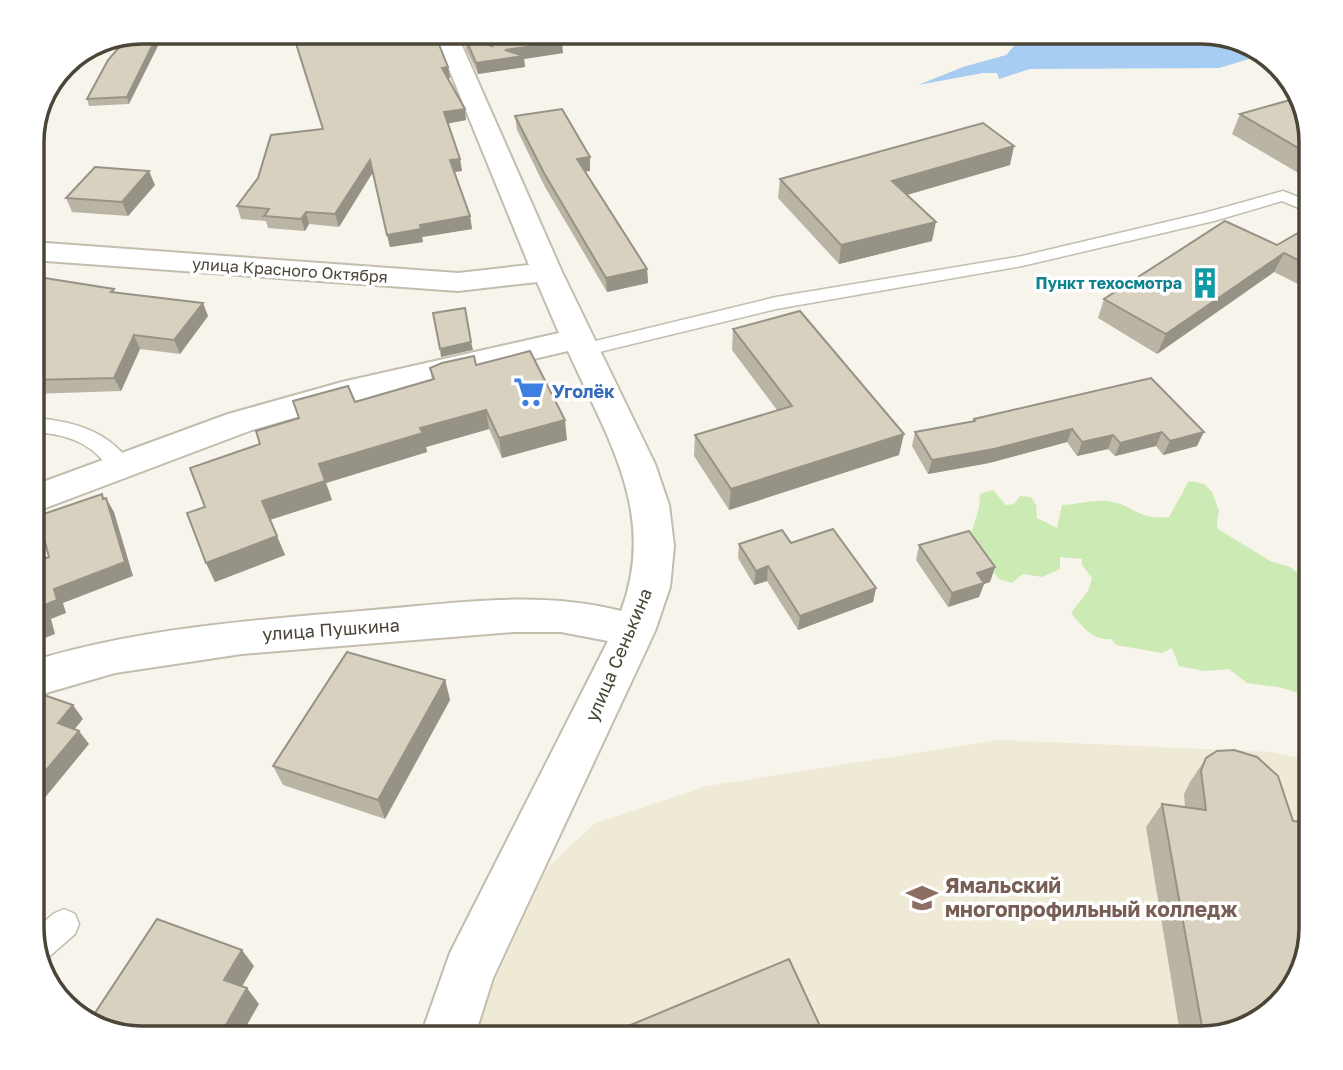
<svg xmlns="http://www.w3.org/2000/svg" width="1343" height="1070" font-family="'Golos Text',sans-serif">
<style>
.education{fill:#efead5}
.green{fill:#cceab3}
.water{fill:#a7cdf3}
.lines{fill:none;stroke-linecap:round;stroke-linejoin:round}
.lane-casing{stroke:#c2bdad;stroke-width:3}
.street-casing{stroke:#c2bdad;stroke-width:4}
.lane{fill:#fff;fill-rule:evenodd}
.street{fill:#fff;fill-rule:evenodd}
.wall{fill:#bab4a5}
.shaded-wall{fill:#979286}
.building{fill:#d8d1c0;stroke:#979286;stroke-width:2}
.labels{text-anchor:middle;stroke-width:7;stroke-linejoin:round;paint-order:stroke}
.far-street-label{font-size:16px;fill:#4b4538;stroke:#fff}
.far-culture-label{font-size:16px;font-weight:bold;fill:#0d838f;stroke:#fff;text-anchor:end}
.shop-label{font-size:18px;font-weight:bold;fill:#366cbe;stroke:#fff;text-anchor:start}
.street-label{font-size:18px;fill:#4b4538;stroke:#fff}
.near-education-label{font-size:21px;font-weight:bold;fill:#785e54;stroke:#fff;text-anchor:start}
.rim{fill:none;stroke:#4b4538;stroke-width:3.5}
</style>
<rect width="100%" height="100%" fill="#f6f4eb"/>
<path class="education" d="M999 740 1272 752 1311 761V928L1201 1038H468L547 868 594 824 707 786Z"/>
<path class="green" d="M1189 481 1204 484 1212 492 1219 511 1217 522 1218 529 1270 561 1290 567 1311 584V682L1298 693 1279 687 1247 683 1229 669 1204 671 1179 666 1172 648 1162 653 1116 645 1111 639C1093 641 1082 626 1071 613L1088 591 1092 578 1082 565V559L1060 557V569L1042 577 1023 574 1012 583 999 579 968 543 979 508 980 494 993 490 1006 505 1014 504 1020 496 1031 497 1036 505 1037 518 1057 528 1062 505C1076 505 1092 500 1106 501 1133 503 1136 521 1169 517Z"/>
<path class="water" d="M1009 32H1201L1274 59 1276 61 1249 59 1219 68 1030 69 999 79 997 73H983L918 85 963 67 1006 55 1014 46 1017 37Z"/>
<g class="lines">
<defs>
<g id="lane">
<path d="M1283 191 1311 202V213L1282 201 1214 221 1022 266 776 309 583 356 576 354 573 350 576 346 583 344 776 297 1022 256 1204 213Z"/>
<path d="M32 418C70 420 111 431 132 466L129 471C111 476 103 457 89 448 72 436 52 433 32 432Z"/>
<path d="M64 909 75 914 79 924 75 934 44 961 32 933 53 914Z"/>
</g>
<path id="street" d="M434 32H456L562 272 655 464 669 505 674 546 670 587 655 631 493 978 474 1038H420L450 953 608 641 561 632H513L242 654 115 673 32 697V661C143 627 257 620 373 610 456 603 538 590 621 611 658 514 607 438 568 351L346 403 252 430 32 513V486L228 414 342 382 559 333 537 282 458 291 32 260V242L458 273 529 265Z"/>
</defs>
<use href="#lane" class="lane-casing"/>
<use href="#street" class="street-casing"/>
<use href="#lane" class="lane"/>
<use href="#street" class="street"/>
</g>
<g class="wall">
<path d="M480 32H557L563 53 524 59 525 67 478 74 466 49 465 37 487 44Z"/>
<path d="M293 34 448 67 450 78H448L466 120 448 123 460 159 462 171 454 172 470 216 472 229 422 237 423 242 390 247 373 172 339 227 309 224 305 231 268 228 266 221 241 219 237 206 323 129Z"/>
<path d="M128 37 129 104 89 106 87 99Z"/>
<path d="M1240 114 1312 142V181L1232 134Z"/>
<path d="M515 116 590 157V171H585L647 269 648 283 607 292 545 187 517 130Z"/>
<path d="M1010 165 907 195 932 241 839 264 778 198 780 179Z"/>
<path d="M155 185 128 216 72 212 66 198Z"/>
<path d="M1312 225V291L1274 272 1157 354 1098 318 1104 299 1277 245Z"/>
<path d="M32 276 116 292 208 316 180 354 140 349 121 391 32 394Z"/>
<path d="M733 329 899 455 729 510 694 456 695 435 777 410 732 350Z"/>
<path d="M476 365 567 440 502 458 489 429 426 447 427 452 326 483 332 500 270 520 285 555 215 582 206 563 205 507 260 444 355 402 432 380 430 368Z"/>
<path d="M1151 378 1197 446 1163 455 1156 446 1115 456 1108 449 1077 456 1067 442 989 463 928 474 912 446 915 432 973 422 974 419Z"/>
<path d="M791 543 876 588 873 602 798 630 767 581 754 585 738 558 739 544Z"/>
<path d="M919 545 995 567 990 582 984 584 979 597 948 607 916 560Z"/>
<path d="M445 680 450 700 385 819 283 785 273 766Z"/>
<path d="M1206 758 1293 821 1250 1027 1201 1039H1181L1146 827 1162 804 1185 807 1184 794 1190 782Z"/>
</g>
<g class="shaded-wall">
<path d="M159 32H165L129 104 127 97Z"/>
<path d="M562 42 563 53 524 59 525 67 478 74 476 63 505 50Z"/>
<path d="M448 67 450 78 444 79 442 68Z"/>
<path d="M465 109 466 120 446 124 444 112Z"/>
<path d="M1014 146 1010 165 889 200 892 181Z"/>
<path d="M590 157V171L578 173 577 159Z"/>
<path d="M460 159 462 171 452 172 450 160Z"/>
<path d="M370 160 373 172 339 227 335 214Z"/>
<path d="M149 171 155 185 128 216 122 202Z"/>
<path d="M306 212 309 224 305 231 301 219Z"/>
<path d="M470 216 472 229 422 237 423 242 390 247 387 235 420 225Z"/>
<path d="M936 222 932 241 839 264 841 245Z"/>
<path d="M1284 253 1274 272 1157 354 1166 334Z"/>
<path d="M647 269 648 283 607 292 606 278Z"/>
<path d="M203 303 208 316 180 354 174 340Z"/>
<path d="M134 335 140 349 121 391 114 378Z"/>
<path d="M471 342 473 350 441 357 440 349Z"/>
<path d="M486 410 489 429 426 447 427 452 326 483 332 500 269 520 262 501 319 464 420 428Z"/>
<path d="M565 420 567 440 502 458 499 438Z"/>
<path d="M1072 429 1067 442 989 463 928 474 932 460Z"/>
<path d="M1162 432 1156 446 1115 456 1120 443Z"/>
<path d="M1204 432 1197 446 1163 455 1170 441Z"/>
<path d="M904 434 899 455 729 510 731 489Z"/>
<path d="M1113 435 1108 449 1077 456 1082 442Z"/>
<path d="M102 494 108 506 106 498 114 512 133 576 63 603 66 613 51 619 55 634 32 643V626L42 606 54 589 103 499Z"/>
<path d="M277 536 285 555 215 582 206 563Z"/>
<path d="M768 566 767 581 754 585 756 571Z"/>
<path d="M995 567 990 582 984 584 979 597 948 607 952 593 977 573Z"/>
<path d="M876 588 873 602 798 630 800 616Z"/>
<path d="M445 680 450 700 385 819 378 800Z"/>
<path d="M73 705 83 719 68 737 58 723Z"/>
<path d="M79 731 89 744 34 811 32 808V787Z"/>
<path d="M242 950 254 966 237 995 224 980Z"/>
<path d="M247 988 259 1004 239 1039H218Z"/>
</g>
<g class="building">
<path d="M142 32H159L127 97 87 99 108 60 128 37Z"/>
<path d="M347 32H434L448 67 442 68 465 109 444 112 460 159 450 160 470 216 420 225 421 229 387 235 370 160 335 214 306 212 301 219 264 216 269 209 237 206 258 178 271 135 323 129 293 34 347 35Z"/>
<path d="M485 32H557L562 42 505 50 524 56 476 63 465 37 492 46Z"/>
<path d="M1301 97 1312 142V156L1240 114Z"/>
<path d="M562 109 590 157 577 159 647 269 606 278 544 173 515 116Z"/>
<path d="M983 123 1014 146 892 181 936 222 841 245 780 179Z"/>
<path d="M95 167 149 171 122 202 66 198Z"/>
<path d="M1225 221 1277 245 1312 225V267L1284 253 1166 334 1104 299Z"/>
<path d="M32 276 114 289 111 292 203 303 174 340 134 335 114 378 32 380Z"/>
<path d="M465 308 471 342 440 349 433 313Z"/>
<path d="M800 311 904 434 731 489 695 435 792 406 733 329Z"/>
<path d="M530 351 565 420 499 438 486 410 420 428 423 433 319 464 325 481 262 501 277 536 206 563 187 513 205 507 190 468 260 444 256 431 299 418 293 401 348 386 355 402 434 379 430 368 442 363 474 356 476 365Z"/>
<path d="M1151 378 1204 432 1170 441 1162 432 1120 443 1113 435 1082 442 1072 429 994 449 932 460 915 432 975 421 974 419Z"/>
<path d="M102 494 103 499 106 498 125 562 54 589 57 600 42 606 45 621 32 626V563L49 557 38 516Z"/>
<path d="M833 529 876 588 800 616 768 566 756 571 739 544 782 530 791 543Z"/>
<path d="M969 531 995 567 977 573 984 583 952 593 919 545Z"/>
<path d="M347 652 445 680 378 800 273 766Z"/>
<path d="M38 693 73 705 58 723 79 731 32 787V700Z"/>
<path d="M1234 750 1257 757 1278 776 1293 821 1312 823 1311 928 1284 1001 1250 1027 1204 1038 1162 804 1206 810 1201 771 1206 758 1217 751Z"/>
<path d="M157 919 242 950 224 980 247 988 218 1039 142 1038 91 1019Z"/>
<path d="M789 959 826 1039H597Z"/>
</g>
<defs>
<symbol id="building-bare" viewBox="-9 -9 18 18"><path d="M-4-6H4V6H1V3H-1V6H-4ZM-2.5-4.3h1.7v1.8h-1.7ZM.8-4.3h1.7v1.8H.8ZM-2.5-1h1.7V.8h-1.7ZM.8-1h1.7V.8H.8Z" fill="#0f9aa8" stroke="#fff" stroke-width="2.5" paint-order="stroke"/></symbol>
<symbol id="supermarket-bare" viewBox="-9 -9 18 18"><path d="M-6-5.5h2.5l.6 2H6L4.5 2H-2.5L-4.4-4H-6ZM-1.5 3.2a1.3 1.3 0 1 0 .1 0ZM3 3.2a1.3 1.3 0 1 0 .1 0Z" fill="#3f7fe0" stroke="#fff" stroke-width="2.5" paint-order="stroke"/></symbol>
<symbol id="university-bare" viewBox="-9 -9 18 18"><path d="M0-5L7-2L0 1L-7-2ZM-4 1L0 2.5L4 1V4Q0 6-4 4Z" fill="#8d6e63" stroke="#fff" stroke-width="2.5" paint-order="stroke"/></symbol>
</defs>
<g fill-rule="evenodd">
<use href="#building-bare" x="1183" y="261" width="44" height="44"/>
<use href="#supermarket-bare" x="507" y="370" width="44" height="44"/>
<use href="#university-bare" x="900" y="876" width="44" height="44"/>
</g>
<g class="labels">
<g class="far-street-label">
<text transform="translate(290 270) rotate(4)" y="6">улица Красного Октября</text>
</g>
<g class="far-culture-label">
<text x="1182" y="289">Пункт техосмотра</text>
</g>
<g class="shop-label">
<text x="552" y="398">Уголёк</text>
</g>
<g class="street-label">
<text transform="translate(331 630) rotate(-4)" y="6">улица Пушкина</text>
<text transform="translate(619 655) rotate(-67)" y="6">улица Сенькина</text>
</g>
<g class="near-education-label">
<text x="945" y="893">Ямальский<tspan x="945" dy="24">многопрофильный колледж</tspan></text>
</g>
</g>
<path d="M0 0H1343V1070H0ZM142 44H1201A98 98 0 0 1 1299 142V928A98 98 0 0 1 1201 1026H142A98 98 0 0 1 44 928V142A98 98 0 0 1 142 44Z" fill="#fff" fill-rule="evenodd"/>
<path class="rim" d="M142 44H1201A98 98 0 0 1 1299 142V928A98 98 0 0 1 1201 1026H142A98 98 0 0 1 44 928V142A98 98 0 0 1 142 44Z"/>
</svg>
